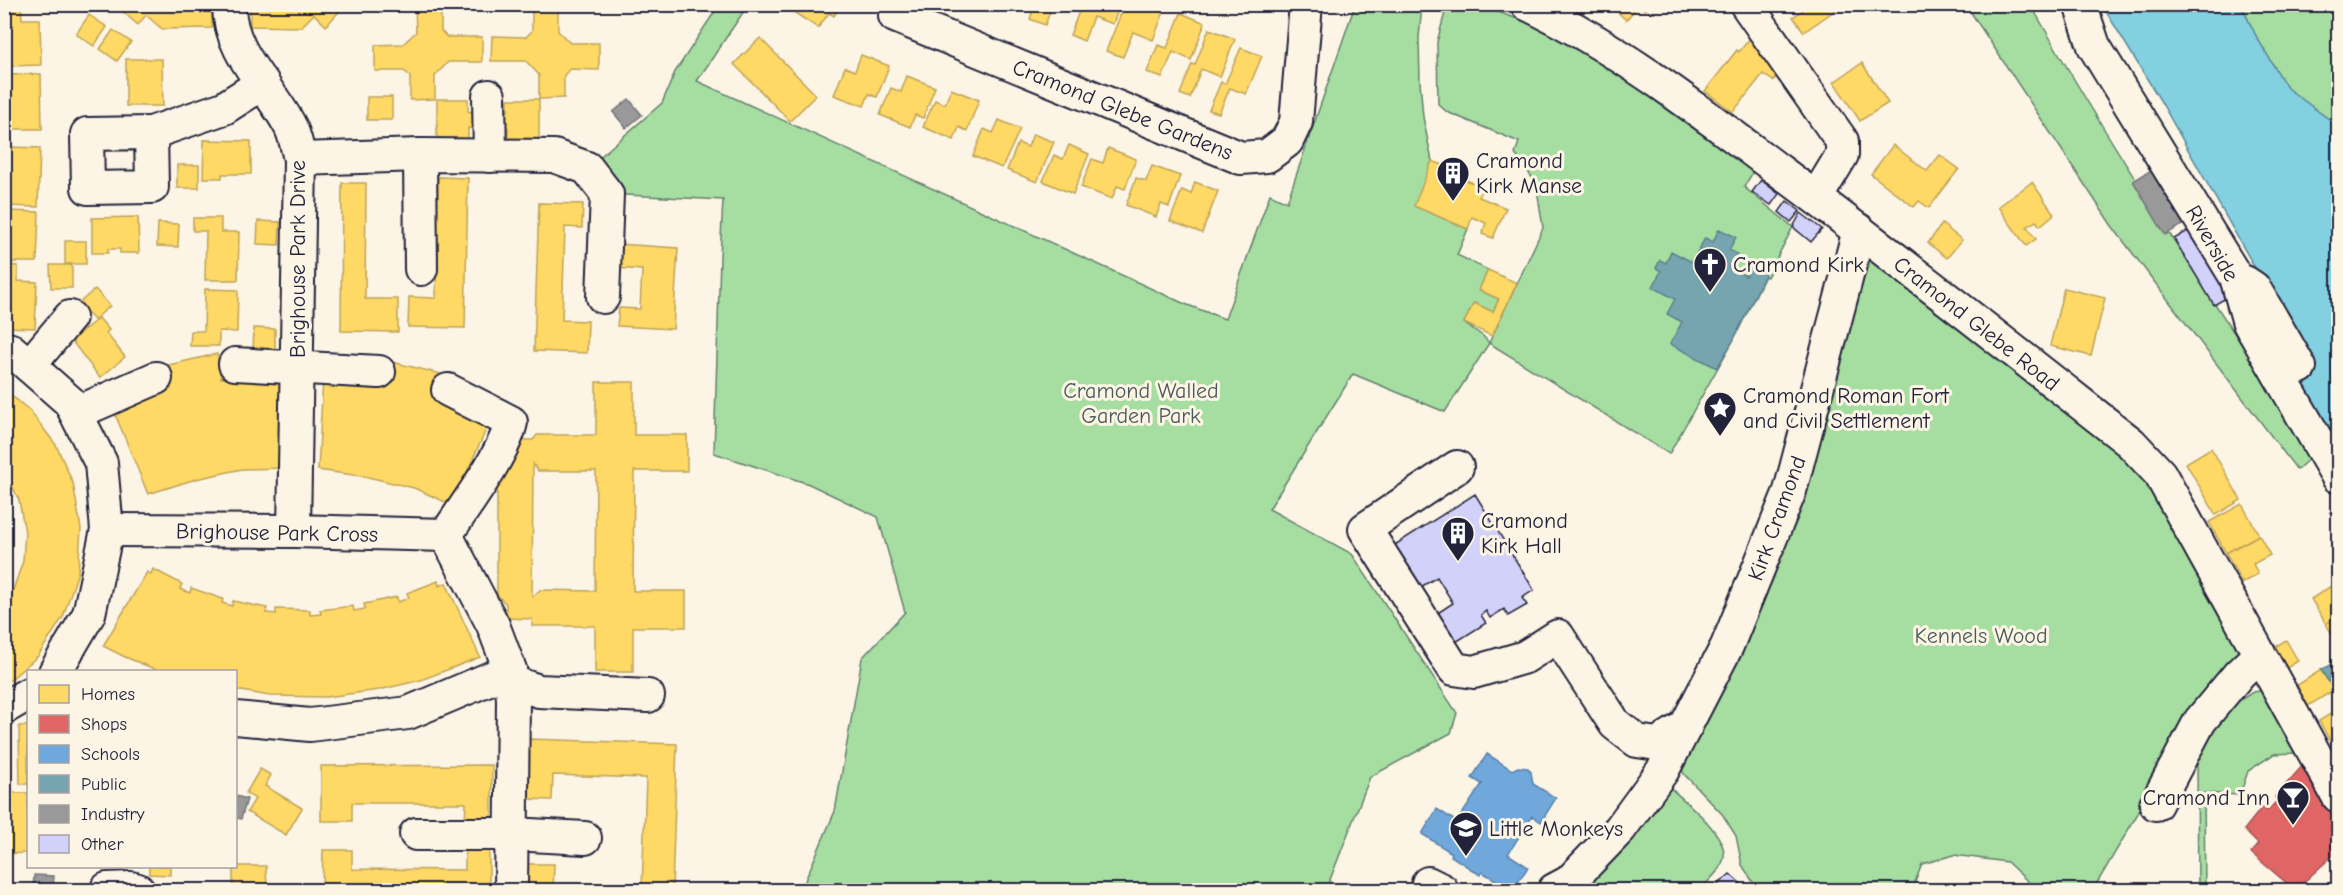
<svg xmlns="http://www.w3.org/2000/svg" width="2343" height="895" font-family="'Comic Neue',sans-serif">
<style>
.green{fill:#a6dda1;stroke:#64806e;stroke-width:1.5}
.water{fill:#82d0e0;stroke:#5c8a9e;stroke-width:1.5}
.homes{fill:#ffd966;stroke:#bda259;stroke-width:1.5;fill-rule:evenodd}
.shops{fill:#e06666;stroke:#a75259;stroke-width:1.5}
.schools{fill:#6fa8dc;stroke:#5880ac;stroke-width:1.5}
.public{fill:#76a5af;stroke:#5d7e8c;stroke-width:1.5}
.industry{fill:#999;stroke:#75757d;stroke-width:1.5}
.building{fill:#d2d1fa;stroke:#22223b;stroke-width:1.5}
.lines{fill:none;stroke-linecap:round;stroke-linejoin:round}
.minor-casing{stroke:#22223b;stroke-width:36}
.minor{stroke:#fcf5e5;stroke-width:32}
.labels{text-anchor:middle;stroke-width:6;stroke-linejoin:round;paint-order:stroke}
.street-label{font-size:22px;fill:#22223b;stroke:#fcf5e5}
.poi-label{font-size:22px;fill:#22223b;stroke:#fcf5e5;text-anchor:start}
.park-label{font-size:22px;fill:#4a5a5a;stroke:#fcf5e5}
</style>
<rect width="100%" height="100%" fill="#fcf5e5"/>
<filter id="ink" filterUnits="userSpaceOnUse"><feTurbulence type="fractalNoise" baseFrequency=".0167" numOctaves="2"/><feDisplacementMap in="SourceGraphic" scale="12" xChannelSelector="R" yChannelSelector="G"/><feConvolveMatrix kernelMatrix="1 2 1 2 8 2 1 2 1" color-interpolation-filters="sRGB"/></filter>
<g filter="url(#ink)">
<g class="green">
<path d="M1476 4 1545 29 1618 74 1753 172 1744 187 1793 227 1767 277 1765 276 1733 341 1669 454 1489 343 1445 412 1353 374 1269 509 1352 554 1457 713 1451 733 1370 777 1326 890H801L835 811 862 658 905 612 878 517 809 484 714 453 720 257 723 200 607 194 587 168 662 103 675 72 719 5H748L697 81 1185 304 1225 319 1270 194 1287 202 1355 5H1422L1419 38 1420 81 1423 117 1432 161 1415 206 1468 229 1457 255 1488 270 1479 290 1499 299 1493 312 1474 303 1464 323 1483 336 1489 343 1543 228 1536 183 1515 154 1519 142 1447 112 1438 104 1437 42 1447 5Z"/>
<path d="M1966 5H2031C2118 159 2216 306 2314 454L2297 470 2112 226Z"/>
<path d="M2241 5H2338V126L2287 89 2256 36Z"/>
<path d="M1860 257 1870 261 2138 467 2146 478 2245 652 2204 701 2093 890H2037L2007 862 1954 855 1922 864 1912 890H1758L1742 865 1736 836 1723 815 1684 774 1680 763Z"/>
<path d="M2266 690 2284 719 2280 725 2295 753 2274 754 2248 771 2240 795 2204 793 2205 890H2198L2197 764 2202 739 2221 712 2253 692Z"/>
<path d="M1669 787C1685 801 1726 833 1724 856 1723 869 1708 881 1700 890H1568Z"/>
</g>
<path class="water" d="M2102 5H2241L2256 36 2287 88 2338 126V444L2291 370 2307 360 2160 100Z"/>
<g class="homes">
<path d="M4 4H21L22 19H40L41 65 8 66Z"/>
<path d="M114 4H212V28L162 29 146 15 138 25Z"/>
<path d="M250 4H346L326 26 314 14 301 27 250 26Z"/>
<path d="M415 4H441V31L447 37H482V62H448L435 76V99L410 100V76L404 71H375V45L403 44 416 32Z"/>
<path d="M532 4H558V31L570 43H599V70L570 69 564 75V98L539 99V75L526 61H491L492 36 526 37 532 31Z"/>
<path d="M797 4H841L834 16 829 13 818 28 792 11Z"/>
<path d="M1035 4H1053L1045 25 1030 19Z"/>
<path d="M1091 4H1120L1113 24 1093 17 1084 41 1070 35 1080 9 1088 12Z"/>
<path d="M1125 4H1167L1153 40 1133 32 1123 57 1106 51Z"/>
<path d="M1609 4H1650L1645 10 1639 5 1626 20Z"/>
<path d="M1799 4H1844L1804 32 1793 17 1803 10Z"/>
<path d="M1181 13 1205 23 1191 60 1173 52 1162 78 1147 72 1158 45 1167 48Z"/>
<path d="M89 15 107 27 94 46 76 34Z"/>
<path d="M1209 29 1235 39 1220 77 1201 69 1190 98 1180 94 1192 64 1195 65Z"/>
<path d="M113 30 131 42 117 61 100 49Z"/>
<path d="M1751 37 1779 73 1773 81 1763 74 1733 112 1705 91 1737 50 1739 52Z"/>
<path d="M760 38 816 95 790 121 734 64Z"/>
<path d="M1241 48 1262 56 1246 94 1230 88 1219 113 1209 110 1221 82 1225 84Z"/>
<path d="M861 55 889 66 877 97 869 94 864 106 834 95 845 67 855 71Z"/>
<path d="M126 59H162L163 106H126Z"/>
<path d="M1862 63 1888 103 1860 121 1834 82Z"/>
<path d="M41 74 42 129H10L8 75Z"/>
<path d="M907 76 935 87 923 118 915 115 910 127 880 115 891 88 901 92Z"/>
<path d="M951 89 979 100 967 131 959 127 954 140 923 127 935 100 945 104Z"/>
<rect x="367" y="97" width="25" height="23"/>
<path d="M437 99H468V111L477 114 474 129 468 128V152H437Z"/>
<path d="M508 99H539V152H507L508 128H502L503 111H508Z"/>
<path d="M999 120 1020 129 1002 168 973 156 984 129 993 133Z"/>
<path d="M1033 134 1054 142 1037 182 1007 170 1018 143 1028 147Z"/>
<path d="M204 140 251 141V174H222V178H203Z"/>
<path d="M1069 145 1089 154 1073 194 1043 181 1054 155 1063 159Z"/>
<path d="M1893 145 1927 171 1940 155 1959 169 1929 208 1919 201 1914 207 1871 174Z"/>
<path d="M8 147 40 148 38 207 4 206V169H7Z"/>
<path d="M1108 148 1136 159 1125 189 1117 186 1112 199 1081 187 1092 159 1103 163Z"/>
<path d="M1432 161 1457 170 1459 167 1470 171 1466 180 1483 187 1479 197 1506 208 1493 238 1482 234 1486 223 1472 217 1468 229 1414 206Z"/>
<rect x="177" y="165" width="22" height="23"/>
<path d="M1152 166 1180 176 1169 207 1161 204 1156 217 1126 205 1136 178 1146 181Z"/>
<path d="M438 177 468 178 465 328 408 327 409 297 436 298Z"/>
<path d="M1195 182 1218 191 1202 233 1170 221 1182 190 1191 194Z"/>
<path d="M2032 182 2054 214 2040 226 2036 221 2027 227 2036 239 2026 246 1998 207Z"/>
<path d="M342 183H366L365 299H398V332L341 331Z"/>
<path d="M539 203 583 204 582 228 565 227 562 320 588 321 587 353 534 351Z"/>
<path d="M4 211 39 212 37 262H4Z"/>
<path d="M138 217 139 253H120V249H108V253H92V218Z"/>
<path d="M193 218H221V232H239L238 280H205L206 231H193Z"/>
<path d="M258 221 280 222 279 245 257 244Z"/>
<path d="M158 223 179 224 178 247 157 246Z"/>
<path d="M1942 224 1962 240 1947 258 1928 243Z"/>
<rect x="65" y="241" width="21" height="23"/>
<path d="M618 244 678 248 673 329 617 326 619 308 640 309 642 270 617 268Z"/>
<path d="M4 265 18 266V281L37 282 35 328 4 327Z"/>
<path d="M50 265H72V288H51Z"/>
<path d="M1488 270 1517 283 1492 336 1464 323 1474 303 1493 312 1499 299 1479 290Z"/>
<path d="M2064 288 2105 298 2091 356 2050 346Z"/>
<path d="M95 289 110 306 94 320 79 303Z"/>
<path d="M205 289 238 290 237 332 219 331V346H190L191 331H204Z"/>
<path d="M99 318 109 330 106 333 125 357 100 378 71 340Z"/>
<path d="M254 328 275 329V352L253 351Z"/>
<path d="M217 354 221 378 282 375 284 468 242 469 196 479 148 494 113 409 171 389 164 366Z"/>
<path d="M388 361 441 374 434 397 490 421 452 505 414 488 368 477 318 470 323 379Z"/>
<path d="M4 381 9 384 5 390 30 411 56 445 73 483 81 529 78 572 63 617 38 656 4 685V604L12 593 23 561 25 532 19 500 4 470Z"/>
<path d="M596 382H634V435H687V471H634L633 591H686V627H633V672H595V626H532V619L506 618V604L497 595V461L507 440H533L537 435H596ZM533 464 538 471H596L595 591 540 590 532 597Z"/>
<path d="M2211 448 2241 500 2216 515 2186 463Z"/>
<path d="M2242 504 2259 535 2226 553 2209 522Z"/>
<path d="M2259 535 2270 555 2253 564 2258 574 2242 583 2226 553Z"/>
<path d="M153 569 182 584 180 589 190 593 191 588 223 599 222 603 232 606 233 601 267 608 266 613 276 614V609L310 610V615L321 614 320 610 353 606 354 611 365 609 364 604 397 597 398 602 409 598 407 593 438 581 439 586 446 583 480 657 421 680 379 690 326 697 270 696 236 690V672H162L125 657 103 646 147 572 151 574Z"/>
<path d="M2331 586 2338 598V616L2326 624 2311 599Z"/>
<path d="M2338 616V645L2326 624Z"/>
<path d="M2286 640 2298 661 2285 669 2273 648Z"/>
<path d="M2321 670 2334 690 2308 706 2296 686Z"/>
<path d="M2338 709V755L2319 721Z"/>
<path d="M19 726H28V784H20Z"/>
<path d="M529 739 677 744 672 890H642L646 778 553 775 552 800 527 799Z"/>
<path d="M492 765V820L465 821 466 803H352V821H321V766Z"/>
<path d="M260 769 271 775 265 786 302 808 286 835 247 812 255 799 246 793Z"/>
<path d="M5 793H28V853L4 854Z"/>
<path d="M323 850H352V869L465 870V850H489V890H322Z"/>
<path d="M527 864H554L553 890H526Z"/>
<path d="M149 866H170V875L149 874Z"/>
<path d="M233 866H266L267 890H233Z"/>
<path d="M4 888H29L28 890H4Z"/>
</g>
<path class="shops" d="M2303 765 2338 823V851L2295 890 2251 853 2258 844 2244 830 2263 806 2268 810 2278 800 2275 797Z"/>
<path class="schools" d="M1487 754 1512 770 1518 767 1528 768 1531 772 1533 784 1556 798 1541 822 1532 816 1508 854 1528 867 1513 890 1482 872 1480 875 1451 856 1452 853 1422 834 1437 809 1457 822 1482 784 1472 778Z"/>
<g class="public">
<path d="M1719 229 1736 237 1729 250 1737 254 1729 268 1746 276 1750 268 1757 266 1762 269 1765 275 1733 341 1717 368 1670 344 1682 322 1667 314 1675 299 1653 287 1661 271 1656 268 1660 260 1666 263 1671 251 1692 262 1705 238 1713 242Z"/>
<path d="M2338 660V687L2334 690 2321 670Z"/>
</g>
<g class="industry">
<path d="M629 99 642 115 626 128 613 112Z"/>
<path d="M2153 169 2186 223 2165 235 2133 181Z"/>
<path d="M236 796 247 799 241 819 236 818Z"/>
<path d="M34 875 54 876 53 890H33Z"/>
</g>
<g class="building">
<path d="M1761 180 1779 194 1771 205 1752 192Z"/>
<path d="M1787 201 1800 211 1791 222 1779 212Z"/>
<path d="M1801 213 1822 229 1811 242 1793 227Z"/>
<path d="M2193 228 2233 294 2214 305 2174 239Z"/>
<path d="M1475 494 1534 590 1522 598 1527 605 1508 616 1504 609 1490 618 1486 611 1481 615 1486 623 1448 647 1430 618 1453 603 1437 577 1416 590 1390 548Z"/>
<path d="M1730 874 1748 890H1712Z"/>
</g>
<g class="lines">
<defs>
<g id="minor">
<path d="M229 4C228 51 268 85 289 124 295 134 297 148 300 159L294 531"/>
<path d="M1527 4C1614 45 1700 111 1777 169 1897 258 2014 351 2131 443L2160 474 2338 796"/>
<path d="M1746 4 1842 141V155L1816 198"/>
<path d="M2080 4 2094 46 2236 277 2249 323 2338 477"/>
<path d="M895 16 1241 158 1267 156 1287 141 1296 122 1306 4"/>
<path d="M489 96 490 156"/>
<path d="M151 133 152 187 88 188 87 134Z"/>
<path d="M151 133 224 108 263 83"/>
<path d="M420 155 421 269"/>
<path d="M300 159 420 155 554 156 587 168 607 194 603 297"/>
<path d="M2245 282 2254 288 2300 367"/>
<path d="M4 348 11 350 70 402 101 463 107 530 89 614 55 672"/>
<path d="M235 364 379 372"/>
<path d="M29 366 70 317"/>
<path d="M448 390 511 422C505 453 464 507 446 535L493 625 510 670 513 699 511 890"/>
<path d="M76 413 156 378"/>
<path d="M1457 467 1365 529 1454 669 1474 672 1525 657 1558 636 1615 724 1637 741 1657 744 1686 726"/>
<path d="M107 530 294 531 446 535"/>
<path d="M511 682 539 691 648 696"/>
<path d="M4 708 28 694"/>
<path d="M236 718 310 725 408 713 510 670"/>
<path d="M2156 804 2200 721 2239 674 2259 655"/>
<path d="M416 834H512L585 838"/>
<path d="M1428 883 1442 890"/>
<path d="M107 889 131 888 138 890"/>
<path d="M1554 890 1569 882 1620 829 1663 770 1727 646 1790 491 1859 230"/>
</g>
</defs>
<use href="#minor" class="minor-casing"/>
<use href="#minor" class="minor"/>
</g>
</g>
<defs>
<symbol id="building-pin" viewBox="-11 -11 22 30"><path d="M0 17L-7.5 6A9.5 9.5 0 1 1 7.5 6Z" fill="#22223b" stroke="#fcf5e5"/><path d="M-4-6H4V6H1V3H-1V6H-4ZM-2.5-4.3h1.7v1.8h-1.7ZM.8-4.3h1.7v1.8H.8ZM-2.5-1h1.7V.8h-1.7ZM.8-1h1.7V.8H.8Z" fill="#fff"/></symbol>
<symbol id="church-pin" viewBox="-11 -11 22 30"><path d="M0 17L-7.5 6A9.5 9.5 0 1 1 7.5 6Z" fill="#22223b" stroke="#fcf5e5"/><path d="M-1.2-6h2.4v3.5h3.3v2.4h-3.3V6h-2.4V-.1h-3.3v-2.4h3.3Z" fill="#fff"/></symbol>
<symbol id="sight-pin" viewBox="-11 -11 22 30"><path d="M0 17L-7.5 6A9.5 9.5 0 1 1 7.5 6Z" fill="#22223b" stroke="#fcf5e5"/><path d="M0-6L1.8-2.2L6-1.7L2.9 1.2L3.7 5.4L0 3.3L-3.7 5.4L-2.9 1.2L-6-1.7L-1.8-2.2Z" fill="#fff"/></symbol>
<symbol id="bar-pin" viewBox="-11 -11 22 30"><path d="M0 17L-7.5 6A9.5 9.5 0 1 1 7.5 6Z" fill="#22223b" stroke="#fcf5e5"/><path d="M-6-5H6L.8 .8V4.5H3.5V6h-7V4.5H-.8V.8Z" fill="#fff"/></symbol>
<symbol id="school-pin" viewBox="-11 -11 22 30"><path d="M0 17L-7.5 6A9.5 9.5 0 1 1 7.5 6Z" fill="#22223b" stroke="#fcf5e5"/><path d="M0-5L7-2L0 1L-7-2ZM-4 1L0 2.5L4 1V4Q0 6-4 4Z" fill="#fff"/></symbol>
</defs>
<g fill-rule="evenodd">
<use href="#building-pin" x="1434" y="154" width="38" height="52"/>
<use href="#church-pin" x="1691" y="245" width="38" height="52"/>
<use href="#sight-pin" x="1701" y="389" width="38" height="52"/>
<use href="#building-pin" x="1439" y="514" width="38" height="52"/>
<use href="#bar-pin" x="2274" y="778" width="38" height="52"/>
<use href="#school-pin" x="1447" y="809" width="38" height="52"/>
</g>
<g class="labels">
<g class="street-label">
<text transform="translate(1123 109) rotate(22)" y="8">Cramond Glebe Gardens</text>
<text transform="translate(2213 243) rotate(60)" y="8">Riverside</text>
<text transform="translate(297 259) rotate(-90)" y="8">Brighouse Park Drive</text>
<text transform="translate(1977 323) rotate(38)" y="8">Cramond Glebe Road</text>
<text transform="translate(1776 518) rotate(-70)" y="8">Kirk Cramond</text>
<text transform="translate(277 532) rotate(1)" y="8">Brighouse Park Cross</text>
</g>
<g class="poi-label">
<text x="1476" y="168">Cramond<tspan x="1476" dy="25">Kirk Manse</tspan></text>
<text x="1733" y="272">Cramond Kirk</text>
<text x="1743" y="403">Cramond Roman Fort<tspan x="1743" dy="25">and Civil Settlement</tspan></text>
<text x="1481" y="528">Cramond<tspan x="1481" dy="25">Kirk Hall</tspan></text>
<text x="2270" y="805" text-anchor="end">Cramond Inn</text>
<text x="1489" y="836">Little Monkeys</text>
</g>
<g class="park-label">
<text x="1141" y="398">Cramond Walled<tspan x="1141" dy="25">Garden Park</tspan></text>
<text x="1981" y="643">Kennels Wood</text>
</g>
</g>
<rect width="2343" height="895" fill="none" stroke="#fcf5e5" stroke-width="24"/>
<rect x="12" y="12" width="2319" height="871" fill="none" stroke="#22223b" stroke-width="2" filter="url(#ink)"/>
<rect x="27" y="670" width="210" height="198" fill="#fcf5e5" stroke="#a5a1a1" stroke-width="1.5"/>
<rect x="39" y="685" width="30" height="18" fill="#ffd966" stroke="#a5a1a1" stroke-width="1.5"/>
<text x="81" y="700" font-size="18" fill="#22223b">Homes</text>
<rect x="39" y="715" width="30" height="18" fill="#e06666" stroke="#a5a1a1" stroke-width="1.5"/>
<text x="81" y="730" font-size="18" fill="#22223b">Shops</text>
<rect x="39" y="745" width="30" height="18" fill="#6fa8dc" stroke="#a5a1a1" stroke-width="1.5"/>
<text x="81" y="760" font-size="18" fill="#22223b">Schools</text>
<rect x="39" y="775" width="30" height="18" fill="#76a5af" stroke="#a5a1a1" stroke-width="1.5"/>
<text x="81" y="790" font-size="18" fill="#22223b">Public</text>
<rect x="39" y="805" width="30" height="18" fill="#999999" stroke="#a5a1a1" stroke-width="1.5"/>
<text x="81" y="820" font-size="18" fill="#22223b">Industry</text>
<rect x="39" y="835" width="30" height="18" fill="#d2d1fa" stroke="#a5a1a1" stroke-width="1.5"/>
<text x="81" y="850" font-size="18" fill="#22223b">Other</text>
</svg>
